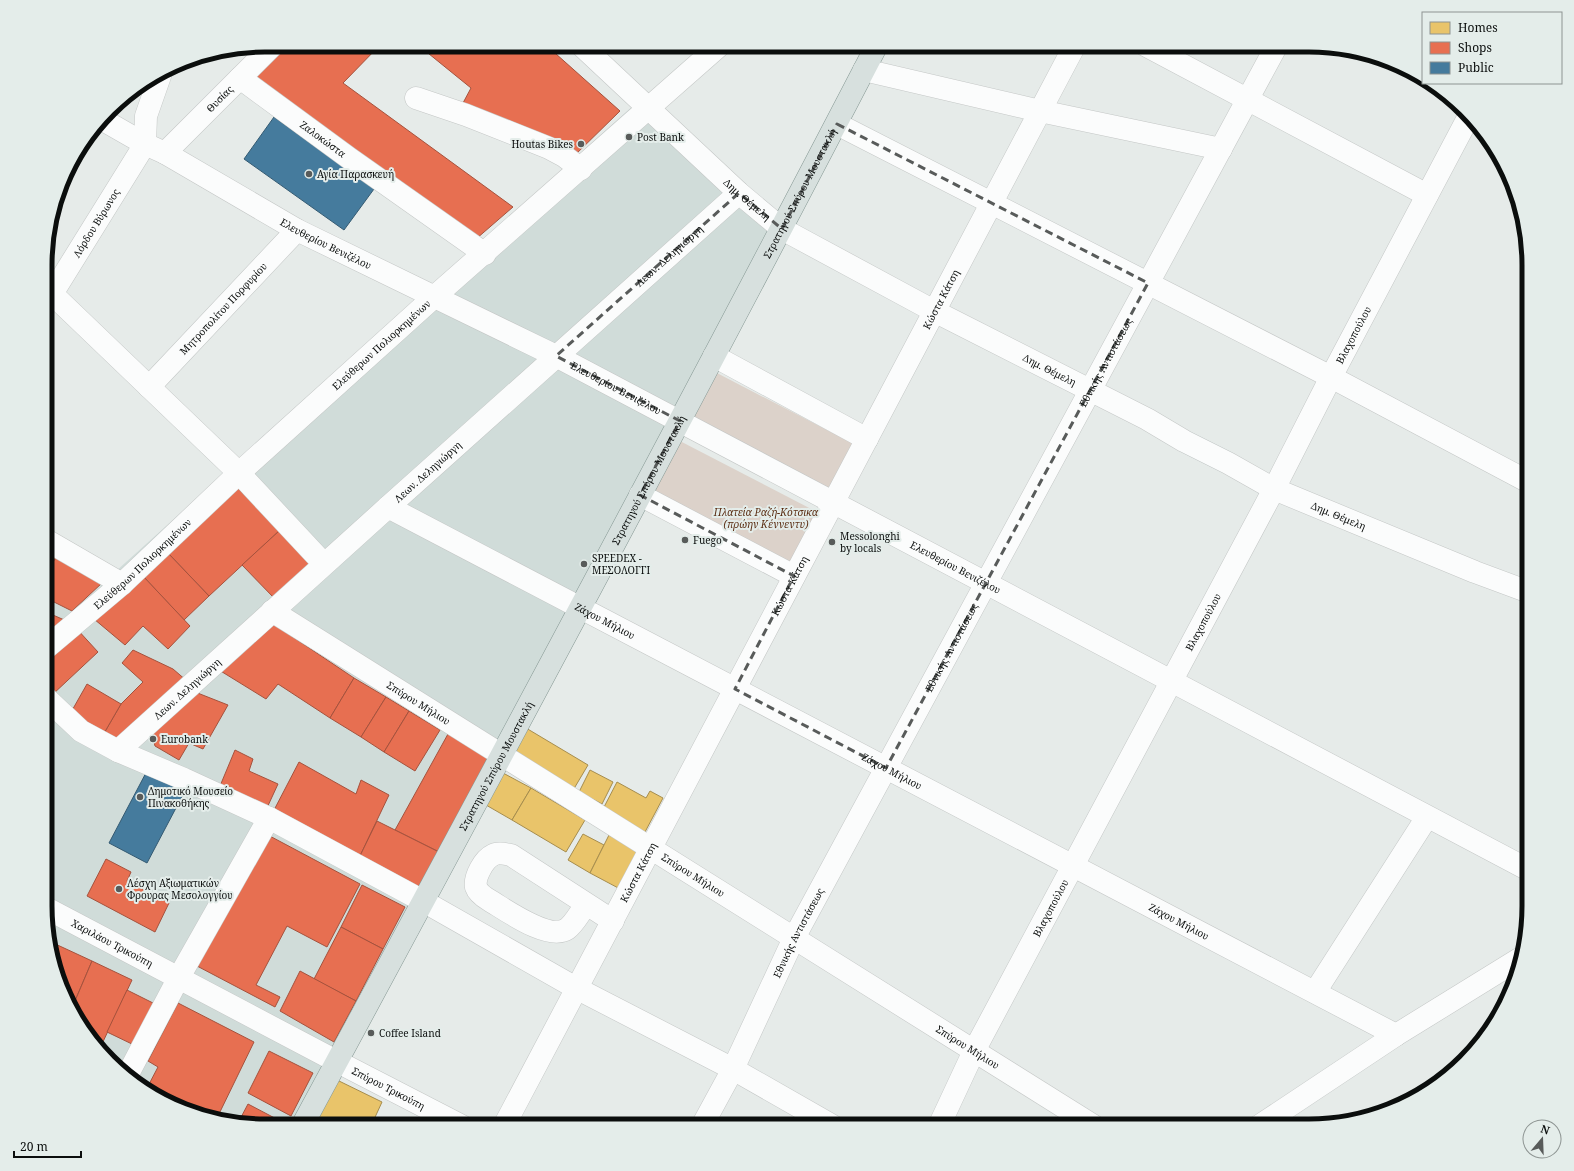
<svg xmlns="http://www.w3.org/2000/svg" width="1574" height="1171" font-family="'Noto Serif',serif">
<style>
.built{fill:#d0dcd9}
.green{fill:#dcd2ca}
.homes{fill:#e9c46a;stroke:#a68d4e}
.shops{fill:#e76f51;stroke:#a5523d}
.public{fill:#457b9d;stroke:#345a72}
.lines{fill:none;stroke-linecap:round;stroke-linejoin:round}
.minor-casing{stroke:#c4c7c6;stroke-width:23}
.major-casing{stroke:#859793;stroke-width:23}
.minor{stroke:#fbfcfc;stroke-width:22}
.major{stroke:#d7e0de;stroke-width:22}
.marked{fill:none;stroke:#585b5a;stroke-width:3;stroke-dasharray:8 5;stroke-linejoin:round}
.poi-dot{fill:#585b5a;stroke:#e4edea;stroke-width:1.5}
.labels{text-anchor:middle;stroke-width:4;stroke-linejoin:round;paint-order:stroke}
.street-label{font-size:10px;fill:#0b0e0d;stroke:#e4edea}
.poi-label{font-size:10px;fill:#0b0e0d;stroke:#e4edea;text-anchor:start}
.park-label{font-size:10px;font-style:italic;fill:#5a2d12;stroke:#e4edea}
.rim{fill:none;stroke:#0b0e0d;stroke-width:5}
</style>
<rect width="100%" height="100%" fill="#e6ebe9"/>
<path class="built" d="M645 95 792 226 308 1126H251L181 1109 120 1071 68 1003 45 920 46 533 115 572Z"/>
<g class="green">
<path d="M715 372 854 444 831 489 691 416Z"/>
<path d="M678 440 817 512 790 563 652 490Z"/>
</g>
<g class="homes">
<path d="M526 728 588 765 572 792 510 754Z"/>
<path d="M590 770 613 782 602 804 579 792Z"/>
<path d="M503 773 531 788 512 820 486 805Z"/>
<path d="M617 782 646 798 650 791 663 798 645 832 603 809Z"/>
<path d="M531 788 585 820 566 852 512 820Z"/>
<path d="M583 834 604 845 590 873 568 860Z"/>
<path d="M609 835 641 852 622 890 590 873Z"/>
<path d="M337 1080 382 1102 371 1126H314Z"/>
</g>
<g class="shops">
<path d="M288 45H380L343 83 513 207 476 239 253 79Z"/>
<path d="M418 45H546L620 111 573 157 463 103 471 88Z"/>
<path d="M236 486 279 531 209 596 167 552Z"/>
<path d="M279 531 312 564 274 598 242 565Z"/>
<path d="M46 552 56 558 46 571Z"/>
<path d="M167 552 209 596 184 620 142 575Z"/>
<path d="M56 558 102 583 72 611 46 598V571Z"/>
<path d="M142 575 190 626 168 649 143 626 125 645 94 619Z"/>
<path d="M46 612 69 622 46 641Z"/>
<path d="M272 623 354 678 330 718 278 684 266 699 219 670Z"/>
<path d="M76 628 98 652 52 695 46 688V656Z"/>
<path d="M133 650 173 669 187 681 120 744 103 735 121 704 143 682 122 663Z"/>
<path d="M354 678 386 697 361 737 330 718Z"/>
<path d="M87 684 121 704 103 735 70 714Z"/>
<path d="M195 692 228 705 203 749 189 743 179 760 155 746 151 731Z"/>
<path d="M386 697 409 711 384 752 361 737Z"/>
<path d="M409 711 440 730 415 771 384 752Z"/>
<path d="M448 734 491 759 439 852 395 830Z"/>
<path d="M235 750 253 759 249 771 278 784 266 810 220 786Z"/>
<path d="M299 762 356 794 361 780 389 795 358 860 273 812Z"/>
<path d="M377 821 439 852 417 891 358 860Z"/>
<path d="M266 834 360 884 327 947 287 926 256 985 280 997 275 1007 197 966Z"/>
<path d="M106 859 131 872 127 881 169 903 155 932 87 896Z"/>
<path d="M362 885 405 907 383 949 341 927Z"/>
<path d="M341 927 383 949 356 1001 314 979Z"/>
<path d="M51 942 92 961 72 1008 68 1003Z"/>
<path d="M92 961 132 980 101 1046 72 1008Z"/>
<path d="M300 971 356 1001 334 1042 280 1011Z"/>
<path d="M127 990 153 1003 134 1045 107 1032Z"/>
<path d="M178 1003 254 1042 217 1118 181 1109 147 1088 158 1067 148 1061Z"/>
<path d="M269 1051 313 1073 291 1116 248 1093Z"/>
<path d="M248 1104 288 1125V1126H251L238 1123Z"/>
</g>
<g class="public">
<path d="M274 117 374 189 344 230 244 159Z"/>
<path d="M148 769 186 789 147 863 109 843Z"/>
</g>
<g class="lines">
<defs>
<g id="minor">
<path id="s1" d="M581 45 739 193 782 229 934 311 1147 419 1184 441 1228 463 1274 489 1475 572 1529 592"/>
<path d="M1145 45 1427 195"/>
<path d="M864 70 1040 111 1221 149"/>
<path id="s2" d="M240 78 349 158 485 254"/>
<path d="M416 98 466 115 549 148 564 156 581 169"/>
<path id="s3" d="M103 120 145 144 165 153 297 230 556 356 1529 870"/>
<path d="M837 124 1331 377 1529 482"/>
<path id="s4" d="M165 153 273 45"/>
<path d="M47 289 239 473 324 564"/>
<path id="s5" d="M47 302 145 144 146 116 160 76"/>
<path d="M714 356 867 439"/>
<path id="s6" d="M149 387 297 230"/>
<path d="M640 495 794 576"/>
<path id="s7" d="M388 507 1396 1035"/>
<path d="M46 540 122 584"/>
<path id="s8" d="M272 611 1094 1126"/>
<path id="s9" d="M46 648 122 584 239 473 434 297 720 45"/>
<path d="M46 698 81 731 118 751 184 779 269 818 423 901 576 988 733 1069 833 1126"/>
<path id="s10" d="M118 751 388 507 739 193"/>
<path d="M586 905C580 912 575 923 567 929 548 941 506 910 489 900 484 897 478 893 476 887 474 877 484 859 493 855 498 852 505 854 511 855L613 921"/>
<path id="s11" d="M46 908 336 1061 462 1126"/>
<path d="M1315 992 1427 817"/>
<path d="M127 1076 178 979 269 818"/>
<path id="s12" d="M504 1126 1075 45"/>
<path id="s13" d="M702 1126 733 1069 794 938 1277 45"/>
<path id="s14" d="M939 1126 974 1051 1274 489 1331 377 1468 118"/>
<path d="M1259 1126 1396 1035 1519 959"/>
</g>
<g id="major">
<path id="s15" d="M302 1126C496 767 689 407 877 45"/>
</g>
</defs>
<use href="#minor" class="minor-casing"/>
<use href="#major" class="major-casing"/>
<use href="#minor" class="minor"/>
<use href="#major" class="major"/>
</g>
<path class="marked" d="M837 124 1148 283 886 768 735 689 794 576 640 495 680 421 556 356 739 193 782 229Z"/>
<g class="poi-dot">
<circle cx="629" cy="137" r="4"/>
<circle cx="581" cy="144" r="4"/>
<circle cx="309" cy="174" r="4"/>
<circle cx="685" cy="540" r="4"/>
<circle cx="832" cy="542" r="4"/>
<circle cx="584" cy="564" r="4"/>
<circle cx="153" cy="739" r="4"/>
<circle cx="140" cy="797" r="4"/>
<circle cx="119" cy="889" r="4"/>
<circle cx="371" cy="1033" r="4"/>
</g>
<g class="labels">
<g class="street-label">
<text dy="4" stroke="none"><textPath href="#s4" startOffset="77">Θυσίας</textPath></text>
<text dy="4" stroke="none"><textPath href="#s2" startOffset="103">Ζαλοκώστα</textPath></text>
<text dy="4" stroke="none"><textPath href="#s15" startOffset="1057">Στρατηγού Σπύρου Μουστακλή</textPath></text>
<text dy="4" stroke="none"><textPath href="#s1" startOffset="227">Δημ. Θέμελη</textPath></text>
<text dy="4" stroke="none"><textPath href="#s5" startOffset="93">Λόρδου Βύρωνος</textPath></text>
<text dy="4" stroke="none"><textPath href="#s3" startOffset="255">Ελευθερίου Βενιζέλου</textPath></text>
<text dy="4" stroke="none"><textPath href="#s10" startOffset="741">Λεων. Δεληγιώργη</textPath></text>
<text dy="4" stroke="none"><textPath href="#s12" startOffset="935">Κώστα Κάτση</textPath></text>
<text dy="4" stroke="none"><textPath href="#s6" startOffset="108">Μητροπολίτου Πορφυρίου</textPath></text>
<text dy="4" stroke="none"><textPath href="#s14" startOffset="893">Βλαχοπούλου</textPath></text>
<text dy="4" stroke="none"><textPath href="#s9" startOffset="452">Ελεύθερων Πολιορκημένων</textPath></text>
<text dy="4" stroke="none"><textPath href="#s13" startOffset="864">Εθνικής Αντιστάσεως</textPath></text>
<text dy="4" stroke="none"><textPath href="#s1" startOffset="575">Δημ. Θέμελη</textPath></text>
<text dy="4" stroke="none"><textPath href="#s3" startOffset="579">Ελευθερίου Βενιζέλου</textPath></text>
<text dy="4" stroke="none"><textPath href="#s10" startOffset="417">Λεων. Δεληγιώργη</textPath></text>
<text dy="4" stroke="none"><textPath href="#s15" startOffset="733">Στρατηγού Σπύρου Μουστακλή</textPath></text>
<text dy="4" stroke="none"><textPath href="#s1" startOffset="899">Δημ. Θέμελη</textPath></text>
<text dy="4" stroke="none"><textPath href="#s9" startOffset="128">Ελεύθερων Πολιορκημένων</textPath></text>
<text dy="4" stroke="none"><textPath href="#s3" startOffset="963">Ελευθερίου Βενιζέλου</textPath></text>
<text dy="4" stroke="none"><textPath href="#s12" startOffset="611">Κώστα Κάτση</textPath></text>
<text dy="4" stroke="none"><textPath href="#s7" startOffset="245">Ζάχου Μήλιου</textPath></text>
<text dy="4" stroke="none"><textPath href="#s14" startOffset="569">Βλαχοπούλου</textPath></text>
<text dy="4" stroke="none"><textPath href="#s13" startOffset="540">Εθνικής Αντιστάσεως</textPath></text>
<text dy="4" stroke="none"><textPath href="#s10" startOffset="93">Λεων. Δεληγιώργη</textPath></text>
<text dy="4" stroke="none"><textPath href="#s8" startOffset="173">Σπύρου Μήλιου</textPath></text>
<text dy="4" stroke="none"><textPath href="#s15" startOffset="409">Στρατηγού Σπύρου Μουστακλή</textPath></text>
<text dy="4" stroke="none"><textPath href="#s7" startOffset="569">Ζάχου Μήλιου</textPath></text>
<text dy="4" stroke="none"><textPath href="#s12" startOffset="287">Κώστα Κάτση</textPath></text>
<text dy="4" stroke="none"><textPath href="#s8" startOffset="497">Σπύρου Μήλιου</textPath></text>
<text dy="4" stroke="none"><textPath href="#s14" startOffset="245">Βλαχοπούλου</textPath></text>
<text dy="4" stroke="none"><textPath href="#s7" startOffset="893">Ζάχου Μήλιου</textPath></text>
<text dy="4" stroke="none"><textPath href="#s13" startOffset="216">Εθνικής Αντιστάσεως</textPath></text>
<text dy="4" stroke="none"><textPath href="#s11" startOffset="75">Χαριλάου Τρικούπη</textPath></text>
<text dy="4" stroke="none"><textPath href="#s8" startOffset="821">Σπύρου Μήλιου</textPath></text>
<text dy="4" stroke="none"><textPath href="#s11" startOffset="387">Σπύρου Τρικούπη</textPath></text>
</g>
<g class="poi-label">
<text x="637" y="141">Post Bank</text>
<text x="573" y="148" text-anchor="end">Houtas Bikes</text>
<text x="317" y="178">Αγία Παρασκευή</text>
<text x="840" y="540">Messolonghi<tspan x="840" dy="12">by locals</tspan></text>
<text x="693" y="544">Fuego</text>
<text x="592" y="562">SPEEDEX -<tspan x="592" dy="12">ΜΕΣΟΛΟΓΓΙ</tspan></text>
<text x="161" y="743">Eurobank</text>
<text x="148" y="795">Δημοτικό Μουσείο<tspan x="148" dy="12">Πινακοθήκης</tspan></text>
<text x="127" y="887">Λέσχη Αξιωματικών<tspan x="127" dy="12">Φρουρας Μεσολογγίου</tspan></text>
<text x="379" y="1037">Coffee Island</text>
</g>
<g class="park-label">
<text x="766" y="516">Πλατεία Ραζή-Κότσικα<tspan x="766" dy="12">(πρώην Κέννεντυ)</tspan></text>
</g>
</g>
<path d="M0 0H1574V1171H0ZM265 52H1309A213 213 0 0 1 1522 265V906A213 213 0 0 1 1309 1119H265A213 213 0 0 1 52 906V265A213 213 0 0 1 265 52Z" fill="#e4edea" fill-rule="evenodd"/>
<path class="rim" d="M265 52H1309A213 213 0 0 1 1522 265V906A213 213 0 0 1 1309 1119H265A213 213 0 0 1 52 906V265A213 213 0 0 1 265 52Z"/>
<rect x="1422" y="12" width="140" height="72" fill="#e4edea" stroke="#8d9492"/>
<rect x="1430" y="22" width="20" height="12" fill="#e9c46a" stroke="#8d9492"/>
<text x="1458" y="32" font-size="12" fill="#0b0e0d">Homes</text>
<rect x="1430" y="42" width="20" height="12" fill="#e76f51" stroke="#8d9492"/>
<text x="1458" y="52" font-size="12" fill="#0b0e0d">Shops</text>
<rect x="1430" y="62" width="20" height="12" fill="#457b9d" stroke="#8d9492"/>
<text x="1458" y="72" font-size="12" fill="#0b0e0d">Public</text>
<g transform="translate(1542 1139) rotate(19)"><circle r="19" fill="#e4edea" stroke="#8d9492"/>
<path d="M0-3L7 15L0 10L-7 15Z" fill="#585b5a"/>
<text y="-6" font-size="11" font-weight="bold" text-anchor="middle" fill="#0b0e0d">N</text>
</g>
<path d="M14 1151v6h67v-6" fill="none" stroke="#0b0e0d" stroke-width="2"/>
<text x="20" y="1151" font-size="12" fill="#0b0e0d" stroke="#e4edea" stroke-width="3" paint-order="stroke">20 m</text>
</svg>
